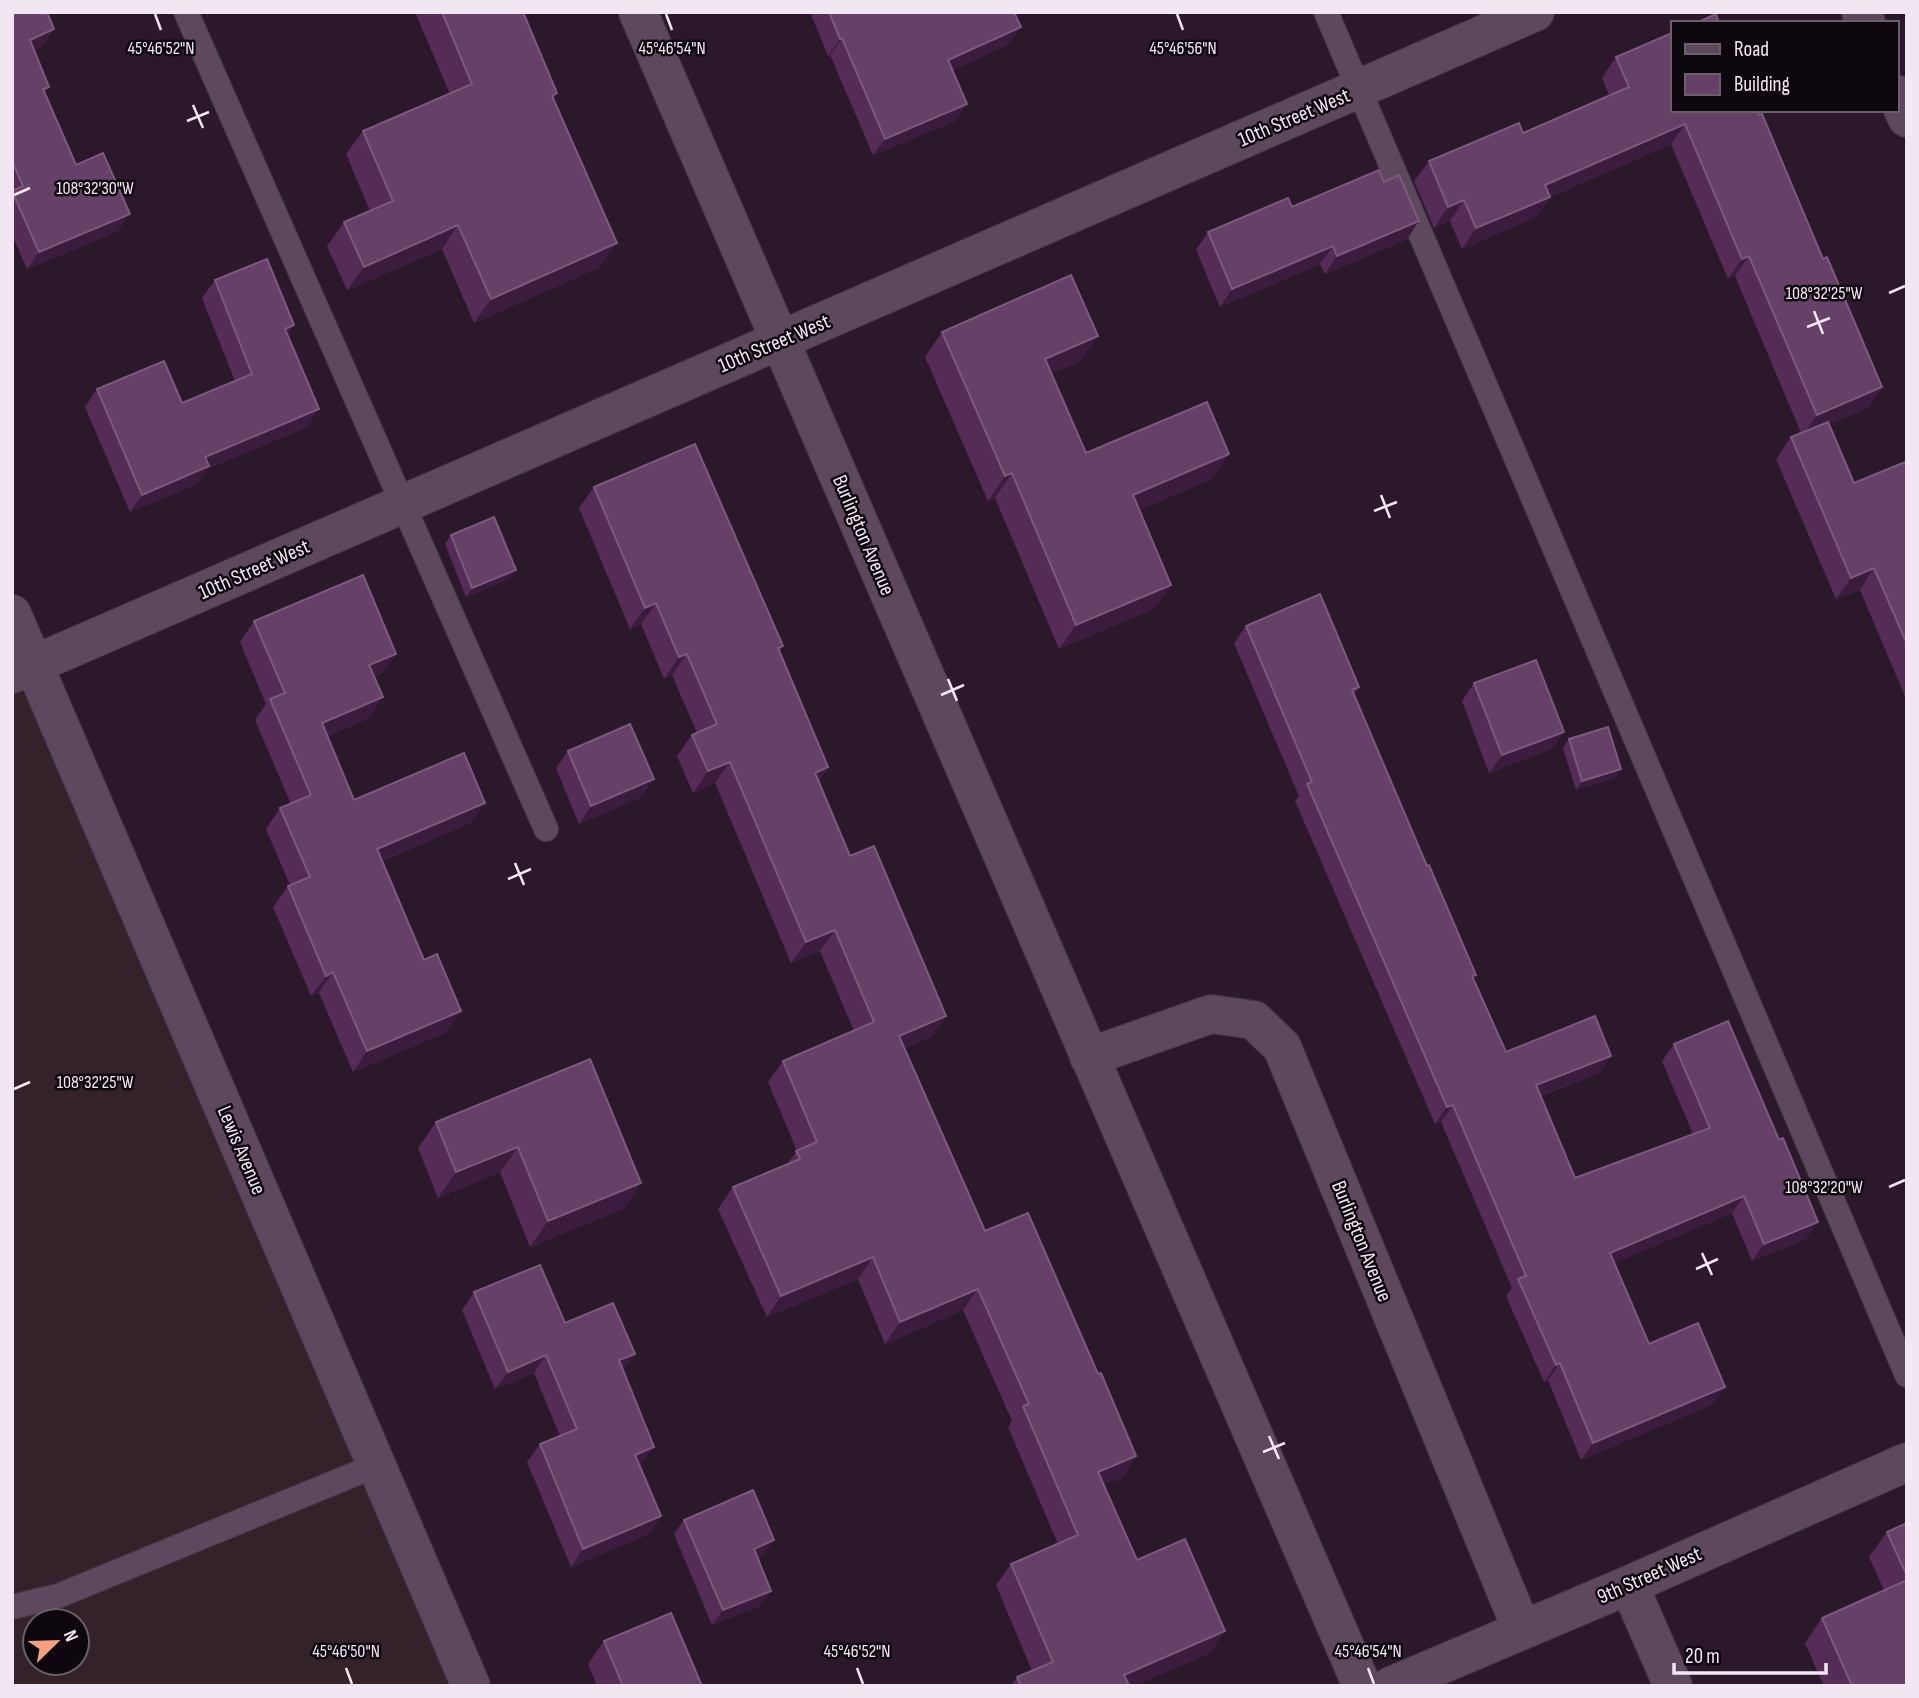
<svg xmlns="http://www.w3.org/2000/svg" width="1919" height="1698" font-family="'Sofia Sans Condensed',sans-serif">
<style>
.commercial{fill:#33222a;fill-rule:evenodd}
.lines{fill:none;stroke-linecap:round;stroke-linejoin:round}
.service-casing{stroke:#443645;stroke-width:26}
.minor-casing{stroke:#443645;stroke-width:40}
.tertiary-casing{stroke:#443645;stroke-width:40}
.service{stroke:#5d485d;stroke-width:24}
.minor{stroke:#5d485d;stroke-width:38}
.tertiary{stroke:#5d485d;stroke-width:38}
.wall{fill:#542c56}
.shaded-wall{fill:#3c1c3e}
.building{fill:#654067;stroke:#7b5a7d;stroke-width:2}
.ticks{fill:none;stroke:#f3e6f3;stroke-width:2.5}
.labels{text-anchor:middle;stroke-width:5;stroke-linejoin:round;paint-order:stroke}
.street-label{font-size:21px;fill:#f3e6f3;stroke:#0f070f}
.ticks-label{font-size:18px;text-anchor:middle;fill:#f3e6f3;stroke:#0f070f;stroke-width:5;stroke-linejoin:round;paint-order:stroke}
</style>
<rect width="100%" height="100%" fill="#2b192b"/>
<path class="commercial" d="M34 664 472 1686H12V674ZM35 1621H77V1663H35Z"/>
<g class="lines">
<defs>
<g id="service">
<path d="M186 12 546 829"/>
<path d="M1326 12 1907 1375"/>
<path d="M12 1607 58 1596 377 1465"/>
</g>
<g id="minor">
<path d="M638 12 1362 1686"/>
<path d="M1861 12 1866 23"/>
<path d="M1896 94 1907 118"/>
<path d="M12 674 1535 12"/>
<path d="M1089 1057 1211 1014 1254 1020 1282 1047 1522 1630"/>
<path d="M1629 1585 1673 1686"/>
<path d="M1391 1686 1629 1585 1907 1462"/>
</g>
<path id="tertiary" d="M12 614 471 1686"/>
</defs>
<use href="#service" class="service-casing"/>
<use href="#minor" class="minor-casing"/>
<use href="#tertiary" class="tertiary-casing"/>
<use href="#service" class="service"/>
<use href="#minor" class="minor"/>
<use href="#tertiary" class="tertiary"/>
</g>
<g class="wall">
<path d="M12 12 54 29 42 46 34 50 49 87 45 92 76 165 118 231 27 269 12 235Z"/>
<path d="M415 12H523L557 93 553 99 600 267 474 323 442 249 347 290 327 246 344 222 370 211 346 154 363 131 450 94Z"/>
<path d="M810 12H1014L1009 44 952 70 955 121 873 155 830 55 828 56Z"/>
<path d="M1616 57 1823 259 1882 387 1868 408 1829 424 1854 483 1907 466V701L1860 590 1836 599 1776 459 1791 437 1801 433 1735 276 1728 279 1671 144 1550 197 1536 217 1462 249 1450 221 1434 228 1414 181 1429 161 1523 133 1609 95 1602 78Z"/>
<path d="M1384 182 1419 221 1407 239 1325 274 1320 264 1220 307 1196 250 1208 232 1292 207Z"/>
<path d="M215 280 288 335 307 427 207 469 197 484 130 512 85 407 97 389 182 403 235 381 202 298Z"/>
<path d="M942 332 1081 361 1052 373 1086 453 1212 479 1139 510 1171 585 1153 609 1059 649 995 498 988 501 925 357Z"/>
<path d="M594 487 783 646 779 652 828 767 819 781 850 856 946 1016 931 1037 905 1048 985 1231 1098 1374 1136 1456 1122 1478 1104 1485 1137 1560 1210 1653 1133 1686H1011L1017 1677 1032 1671 996 1585 1011 1564 1058 1544 1008 1427 1012 1421 963 1310 885 1344 858 1279 767 1317 718 1209 733 1187 787 1164 797 1151 768 1082 783 1061 854 1031 820 951 791 963 715 783 693 793 677 756 692 735 697 733 672 675 664 679 641 624 630 629 579 508Z"/>
<path d="M451 535 509 579 466 597 445 544Z"/>
<path d="M254 621 396 654 381 674 375 677 369 718 327 736 354 800 485 803 470 823 382 861 447 1032 353 1072 319 993 311 996 273 907 288 886 290 885 266 829 280 808 291 804 255 720 266 704 240 642Z"/>
<path d="M1246 626 1359 687 1354 694 1473 978 1506 1052 1611 1056 1599 1073 1541 1096 1575 1178 1693 1134 1662 1061 1674 1044 1806 1239 1752 1261 1732 1213 1614 1263 1649 1344 1725 1387 1713 1404 1581 1460 1548 1380 1544 1382 1506 1296 1512 1288 1441 1122 1435 1124 1295 801 1299 796 1234 643Z"/>
<path d="M1474 683 1564 732 1551 749 1489 773 1462 701Z"/>
<path d="M1569 739 1615 778 1576 790 1563 748Z"/>
<path d="M568 751 641 797 579 824 556 768Z"/>
<path d="M436 1122 641 1183 623 1209 530 1247 500 1172 438 1198 418 1148Z"/>
<path d="M474 1292 565 1323 635 1354 623 1370 641 1464 640 1465 661 1516 649 1534 571 1567 527 1462 540 1444 560 1436 534 1373 495 1389 462 1310Z"/>
<path d="M684 1520 763 1555 757 1558 760 1606 712 1625 674 1534Z"/>
<path d="M1907 1523V1686H1824L1805 1643 1822 1618 1884 1590 1869 1557 1887 1532Z"/>
<path d="M604 1641 702 1686H597L588 1664Z"/>
</g>
<g class="shaded-wall">
<path d="M1021 27 1009 44 936 77 948 60Z"/>
<path d="M54 29 42 46 18 56 30 40Z"/>
<path d="M842 38 830 55 828 56 840 39Z"/>
<path d="M967 104 955 121 873 155 885 139Z"/>
<path d="M1685 124 1671 144 1531 205 1545 185Z"/>
<path d="M1550 197 1536 217 1462 249 1476 228Z"/>
<path d="M1464 200 1450 221 1434 228 1448 207Z"/>
<path d="M130 214 118 231 27 269 39 252Z"/>
<path d="M1419 221 1407 239 1325 274 1337 256Z"/>
<path d="M458 225 442 249 347 290 364 267Z"/>
<path d="M617 243 600 267 474 323 491 299Z"/>
<path d="M1333 246 1320 264 1220 307 1232 289Z"/>
<path d="M1749 256 1735 276 1728 279 1742 259Z"/>
<path d="M294 325 282 343 285 329Z"/>
<path d="M1098 336 1081 361 1028 384 1045 359Z"/>
<path d="M1882 387 1868 408 1802 436 1817 415Z"/>
<path d="M319 409 307 427 207 469 197 484 130 512 142 495 205 457Z"/>
<path d="M1229 454 1212 479 1115 520 1133 495Z"/>
<path d="M1012 473 995 498 988 501 1005 476Z"/>
<path d="M1874 568 1860 590 1836 599 1851 578Z"/>
<path d="M516 570 509 579 466 597 472 588Z"/>
<path d="M1171 585 1153 609 1059 649 1076 625Z"/>
<path d="M656 603 641 624 630 629 645 608Z"/>
<path d="M396 654 381 674 355 686 369 665Z"/>
<path d="M687 654 672 675 664 679 679 657Z"/>
<path d="M383 697 369 718 307 744 322 723Z"/>
<path d="M1564 732 1551 749 1489 773 1502 755Z"/>
<path d="M730 762 715 783 693 793 708 771Z"/>
<path d="M828 767 813 788 815 773Z"/>
<path d="M1621 769 1615 778 1576 790 1582 781Z"/>
<path d="M654 779 641 797 579 824 591 806Z"/>
<path d="M485 803 470 823 362 869 377 849Z"/>
<path d="M835 930 820 951 791 963 806 942Z"/>
<path d="M333 972 319 993 311 996 326 976Z"/>
<path d="M461 1011 447 1032 353 1072 367 1051Z"/>
<path d="M946 1016 931 1037 884 1057 899 1036Z"/>
<path d="M1611 1056 1599 1073 1524 1102 1536 1085Z"/>
<path d="M1453 1105 1441 1122 1435 1124 1447 1107Z"/>
<path d="M518 1147 500 1172 438 1198 456 1172Z"/>
<path d="M641 1183 623 1209 530 1247 548 1221Z"/>
<path d="M1744 1196 1732 1213 1598 1270 1610 1253Z"/>
<path d="M1818 1222 1806 1239 1752 1261 1764 1244Z"/>
<path d="M873 1257 858 1279 767 1317 781 1296Z"/>
<path d="M978 1289 963 1310 885 1344 900 1322Z"/>
<path d="M635 1354 622 1372 619 1360Z"/>
<path d="M546 1355 534 1373 495 1389 508 1372Z"/>
<path d="M1560 1363 1548 1380 1544 1382 1556 1365Z"/>
<path d="M1725 1387 1713 1404 1581 1460 1593 1443Z"/>
<path d="M654 1447 641 1464 623 1472 635 1455Z"/>
<path d="M1136 1456 1122 1478 1083 1494 1098 1472Z"/>
<path d="M661 1516 649 1534 571 1567 583 1549Z"/>
<path d="M774 1540 763 1555 743 1563 754 1549Z"/>
<path d="M771 1591 760 1606 712 1625 723 1610Z"/>
<path d="M1225 1631 1210 1653 1133 1686H1117L1124 1675Z"/>
</g>
<g class="building">
<path d="M12 12H47L54 29 30 40 49 87 43 89 76 165 103 153 130 214 39 252 12 191 23 186 12 161Z"/>
<path d="M442 12H523L557 93 552 96 617 243 491 299 458 225 364 267 344 222 393 201 363 131 472 84Z"/>
<path d="M829 12H1014L1021 27 948 60 967 104 885 139 842 38 840 39Z"/>
<path d="M1716 14 1719 23H1696Z"/>
<path d="M1672 33V110H1757L1759 115 1762 114 1823 259 1827 257 1882 387 1817 415 1749 256 1742 259 1685 124 1545 185 1550 197 1476 228 1464 200 1448 207 1429 161 1519 123 1523 133 1629 87 1616 57Z"/>
<path d="M1379 170 1384 182 1399 175 1419 221 1337 256 1333 246 1232 289 1208 232 1288 198 1292 207Z"/>
<path d="M267 259 294 325 285 329 319 409 205 457 209 466 142 495 97 389 164 361 182 403 252 374 215 280Z"/>
<path d="M1071 275 1098 336 1045 359 1086 453 1207 402 1229 454 1133 495 1171 585 1076 625 1012 473 1005 476 942 332Z"/>
<path d="M1828 422 1854 483 1905 462 1907 466V644L1874 568 1851 578 1791 437Z"/>
<path d="M695 444 783 646 778 648 828 767 815 773 850 856 874 846 946 1016 899 1036 985 1231 1028 1213 1098 1374 1101 1373 1136 1456 1098 1472 1137 1560 1185 1539 1225 1631 1124 1675 1129 1685 1126 1686H1021L1017 1677 1053 1662 1011 1564 1078 1535 1023 1406 1029 1404 978 1289 900 1322 873 1257 781 1296 733 1187 800 1159 796 1151 817 1142 783 1061 874 1022 835 930 806 942 730 762 708 771 692 735 717 724 687 654 679 657 656 603 645 608 594 487Z"/>
<path d="M494 517 516 570 472 588 451 535Z"/>
<path d="M363 575 396 654 369 665 383 697 322 723 354 800 464 753 485 803 377 849 424 960 437 954 461 1011 367 1051 333 972 326 976 288 886 310 877 280 808 311 795 270 699 285 693 254 621Z"/>
<path d="M1320 594 1359 687 1352 690 1427 866 1429 865 1476 975 1472 976 1506 1052 1595 1016 1611 1056 1536 1085 1575 1178 1710 1128 1674 1044 1728 1021 1779 1140 1783 1138 1818 1222 1764 1244 1744 1196 1610 1253 1649 1344 1698 1323 1725 1387 1593 1443 1560 1363 1556 1365 1518 1279 1526 1276 1453 1105 1447 1107 1307 784 1312 782 1246 626Z"/>
<path d="M1536 660 1564 732 1502 755 1474 683Z"/>
<path d="M630 724 654 779 591 806 568 751Z"/>
<path d="M1608 727 1621 769 1582 781 1569 739Z"/>
<path d="M590 1059 641 1183 548 1221 518 1147 456 1172 436 1122Z"/>
<path d="M540 1265 565 1323 613 1303 635 1354 619 1360 654 1447 635 1455 661 1516 583 1549 540 1444 577 1429 546 1355 508 1372 474 1292Z"/>
<path d="M753 1490 774 1540 754 1549 771 1591 723 1610 684 1520Z"/>
<path d="M1907 1523V1576L1887 1532Z"/>
<path d="M1907 1580V1686H1852L1822 1618Z"/>
<path d="M671 1613 702 1686H623L604 1641Z"/>
</g>
<path class="ticks" d="M155 14 161 30M666 14 672 30M1177 14 1183 30M193 105 203 128M187 121 209 112M14 195 30 188M1889 293 1905 286M1814 311 1823 334M1807 327 1830 318M1381 495 1390 518M1374 511 1397 502M948 679 957 701M941 695 964 685M515 863 524 885M508 879 531 869M14 1089 30 1082M1889 1187 1905 1180M1702 1253 1712 1275M1696 1269 1718 1259M1269 1436 1279 1459M1263 1452 1285 1443M346 1668 352 1684M857 1668 863 1684M1368 1668 1374 1684"/>
<g class="labels">
<g class="street-label">
<text transform="translate(1294 117) rotate(-23)" y="7">10th Street West</text>
<text transform="translate(774 343) rotate(-23)" y="7">10th Street West</text>
<text transform="translate(864 535) rotate(67)" y="7">Burlington Avenue</text>
<text transform="translate(254 569) rotate(-24)" y="7">10th Street West</text>
<text transform="translate(242 1150) rotate(67)" y="7">Lewis Avenue</text>
<text transform="translate(1362 1241) rotate(68)" y="7">Burlington Avenue</text>
<text transform="translate(1649 1575) rotate(-24)" y="7">9th Street West</text>
</g>
</g>
<g class="ticks-label">
<text x="161" y="54">45°46'52"N</text>
<text x="672" y="54">45°46'54"N</text>
<text x="1183" y="54">45°46'56"N</text>
<text x="95" y="194">108°32'30"W</text>
<text x="1824" y="299">108°32'25"W</text>
<text x="95" y="1088">108°32'25"W</text>
<text x="1824" y="1193">108°32'20"W</text>
<text x="346" y="1657">45°46'50"N</text>
<text x="857" y="1657">45°46'52"N</text>
<text x="1368" y="1657">45°46'54"N</text>
</g>
<rect width="1919" height="1698" fill="none" stroke="#f3e6f3" stroke-width="28"/>
<rect x="1671" y="21" width="228" height="91" fill="#0f070f" stroke="#6a606a" stroke-width="2"/>
<rect x="1685" y="44" width="35" height="10" fill="#5d485d" stroke="#6a606a" stroke-width="2"/>
<text x="1734" y="56" font-size="21" fill="#f3e6f3">Road</text>
<rect x="1685" y="74" width="35" height="21" fill="#654067" stroke="#6a606a" stroke-width="2"/>
<text x="1734" y="91" font-size="21" fill="#f3e6f3">Building</text>
<g transform="translate(56 1642) rotate(67)"><circle r="33" fill="#0f070f" stroke="#6a606a" stroke-width="2"/>
<path d="M0-5L12 26L0 18L-12 26Z" fill="#f39f83"/>
<text y="-10" font-size="19" font-weight="bold" text-anchor="middle" fill="#f3e6f3">N</text>
</g>
<path d="M1674 1663v10h152v-10" fill="none" stroke="#f3e6f3" stroke-width="3.5"/>
<text x="1685" y="1663" font-size="21" fill="#f3e6f3" stroke="#0f070f" stroke-width="5" paint-order="stroke">20 m</text>
</svg>
